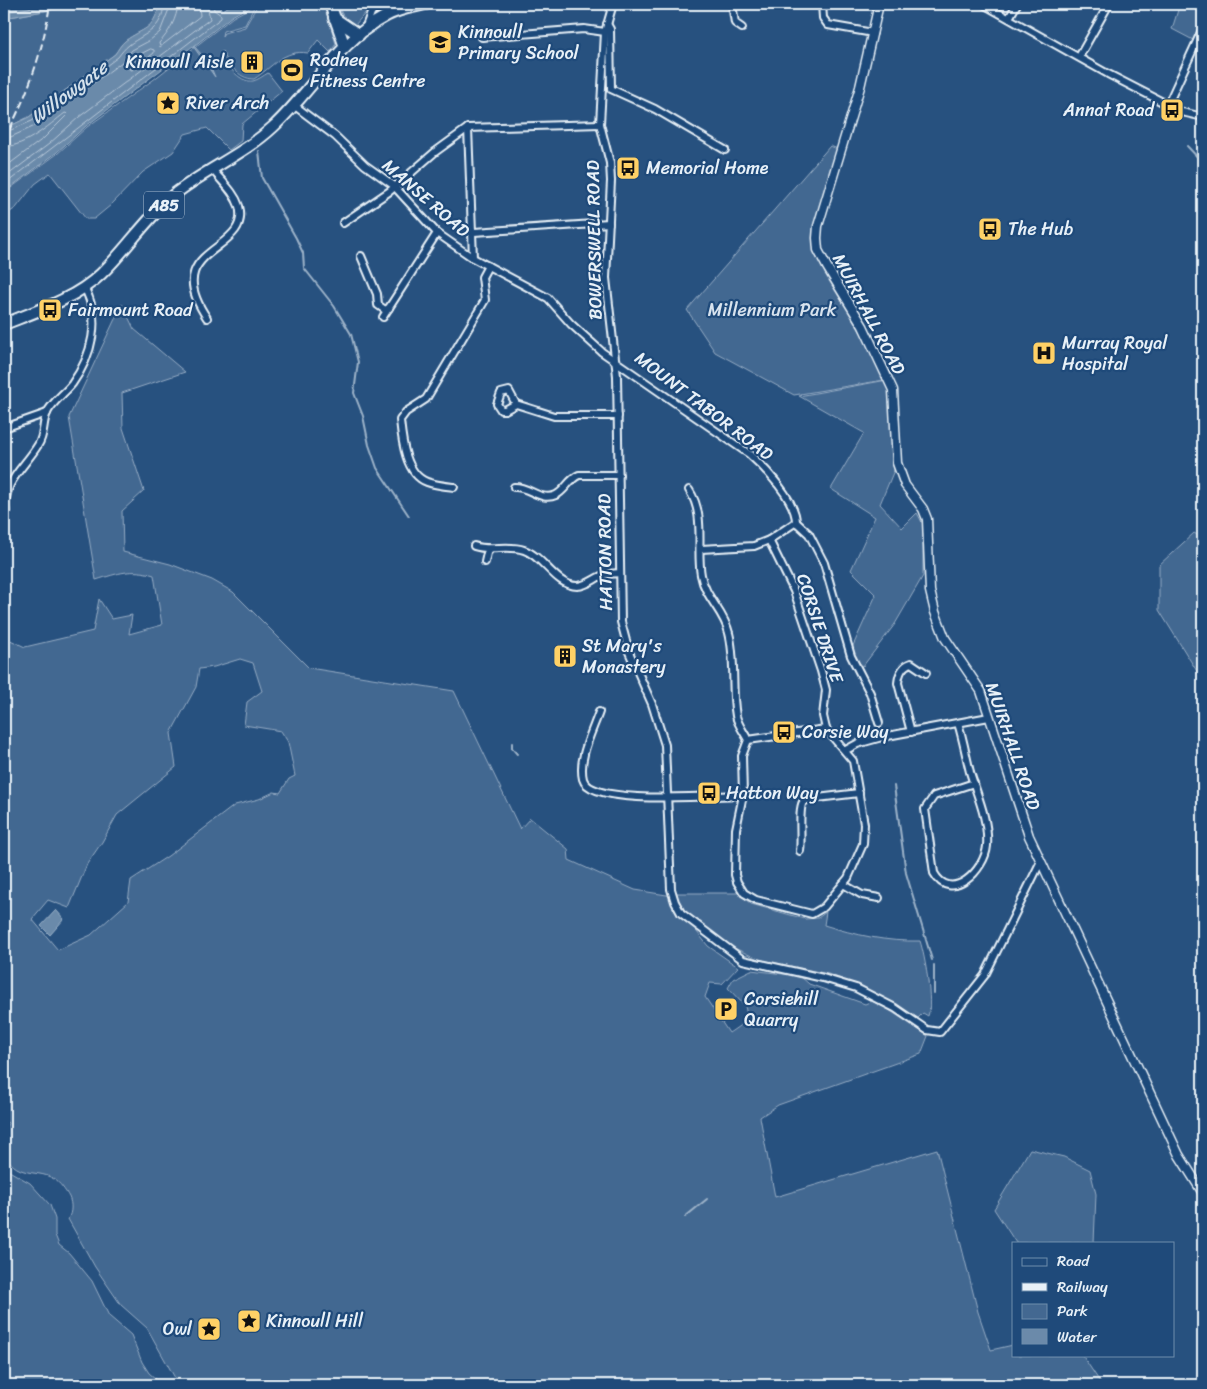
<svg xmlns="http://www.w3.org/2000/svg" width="1207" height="1389" viewBox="0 0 1207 1389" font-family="Sriracha,sans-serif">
<rect width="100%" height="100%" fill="#27517f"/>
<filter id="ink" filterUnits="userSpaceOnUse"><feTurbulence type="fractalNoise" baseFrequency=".02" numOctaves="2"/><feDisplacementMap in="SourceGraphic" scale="10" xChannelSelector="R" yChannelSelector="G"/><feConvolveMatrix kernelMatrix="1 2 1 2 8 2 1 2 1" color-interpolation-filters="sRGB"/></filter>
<g filter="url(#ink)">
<g fill="#436891" stroke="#96acc4" fill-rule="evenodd">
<path d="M84 4H160C153 32 144 27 125 41 121 44 118 50 115 54L29 117 4 129V18Z"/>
<path d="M258 4H324L336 44 330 52 318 40 308 53C283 49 273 67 254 79 238 79 228 63 222 51 224 63 239 83 253 81 258 80 264 75 268 73L282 91 242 124 241 141 229 150 207 128 185 134 173 152 143 172 111 205 94 219H86L50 173 35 184 16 208 4 216V193L57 154 87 127 153 80 233 17 255 5 245 25 223 31 222 36 224 33 245 27Z"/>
<path d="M337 4H373L355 25 343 16Z"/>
<path d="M1177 4H1203V14L1193 40 1172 29 1178 10Z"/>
<path d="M830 146 838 149 814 225 813 243 825 274 866 341 884 380 794 395 715 352 687 310Z"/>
<path d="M122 304 134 329 185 372 122 393 123 428 144 491 122 511 123 552 170 564 212 580 233 592 309 668 454 691 520 829 530 818 568 849 569 860 635 890 673 896 686 918 708 946 738 967 722 984 710 983 705 997 729 1033 748 1020 745 1006 728 988 733 979 751 970 800 976 809 984 865 1004 872 1001 889 1010 928 1036 921 1054 778 1105 760 1117 775 1197 937 1149 978 1312 991 1350 1013 1345V1355H1082L1102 1385H179L147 1328 121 1305 95 1267 68 1219C72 1212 72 1204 69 1197 65 1190 60 1183 54 1179 45 1173 33 1174 24 1171 2 1165 1 1140 8 1123L4 1119V637L25 647 93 631 99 599 112 619 132 615 129 634 162 625 154 575C131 568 119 573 96 580L69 417ZM240 659 253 663 262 691 247 702 244 725 281 731 288 742 295 776 289 779 280 793 274 792 259 799 235 805 168 856 131 880 128 902 91 935 58 950 32 919 48 900 69 908 87 864 102 842 117 815 176 767 171 733 196 687 199 669 214 667Z"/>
<path d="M887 380 893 390 897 463 880 504 902 528 917 513 923 524V576L895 624 863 666 856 660 852 648 876 595 851 570 875 517 831 489 864 433 799 396Z"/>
<path d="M1194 533 1203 538V681L1159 610V565Z"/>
<path d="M676 893H738L751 904 805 919 818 918 826 912 824 925C856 935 886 942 920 941 925 956 933 1002 928 1016L923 1013 918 1018 858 985 828 974 758 959 728 945 684 911 679 903Z"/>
<path d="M1030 1149 1064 1157 1090 1170 1096 1194 1094 1243H1016L994 1209Z"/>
<path d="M4 1168 30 1183 50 1205 55 1219V1235L59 1245 69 1253 92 1281 109 1316 131 1335 142 1362 149 1373 163 1385H4Z"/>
</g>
<g fill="#6b8aaa" stroke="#9db3c9">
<path d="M4 4H84L4 18Z"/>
<path d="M160 4H218V7L223 10 232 4H253L232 16 194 46 209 63 215 77 193 46 86 126 56 153 4 192V129L29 117 115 54C118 50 121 44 125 41 144 27 152 32 160 4Z"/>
<path d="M56 910 64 919 50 935 41 926Z"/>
</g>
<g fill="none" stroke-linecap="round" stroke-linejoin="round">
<g stroke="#b6c8d9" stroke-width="1">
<path d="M178 4C177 18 169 33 159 43L160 47 200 16 199 4"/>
<path d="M4 12 54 4"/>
<path d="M151 49 154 50V53L132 70 129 69 137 56Z"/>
<path d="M4 133 32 121 118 57C121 53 125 48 129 45 146 32 162 31 164 4"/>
<path d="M4 140 35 126 122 62 132 50 149 41 160 32 171 4"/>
<path d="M4 147C26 146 48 126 65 113L68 114 44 138 4 168"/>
<path d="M4 178 49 144 79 117 210 19 207 4"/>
<path d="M4 185 221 18V15L214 10 213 4"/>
</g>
<g stroke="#9db3c9" stroke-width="2">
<path d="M1187 146 1203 163"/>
<path d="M259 151 262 178 296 238 303 253 304 268 334 306 351 334 358 362 354 393 363 416 369 445 377 468 409 516"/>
<path d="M512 743V748L517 754"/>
<path d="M894 786 906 873 932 960"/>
<path d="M934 965V993"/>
<path d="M685 1217 707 1199"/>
</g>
<g stroke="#e8f1f8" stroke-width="10">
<g id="minor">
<path d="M613 4 605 32 600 124 610 163 611 181 606 278 617 376 621 622 629 652 652 704 665 745 671 889 675 902 681 913 743 960 823 978 856 988 895 1008 927 1030 940 1032 985 975 1040 863"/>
<path d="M732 4 735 23 742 28"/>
<path d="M822 4 823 18 828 25 873 33"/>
<path d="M983 4 1108 74 1182 112 1203 117"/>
<path d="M1009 18 1017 4"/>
<path d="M607 24 610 29 611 89 655 109 725 150"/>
<path d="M365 29 371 13 378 4"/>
<path d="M482 37 584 29 605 32"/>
<path d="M1079 57 1109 4"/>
<path d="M1168 104 1203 28"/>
<path d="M295 106 335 136 365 165 393 185 437 233 473 258 548 298 571 324 602 352 749 454C765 468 796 500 796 522"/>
<path d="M468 128 473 258"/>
<path d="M343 223 390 191 435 152 468 128 600 124"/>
<path d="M474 232 609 223"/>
<path d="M361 256 377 294 378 305 385 310 389 308"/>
<path d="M383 317 437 233"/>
<path d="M207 318C158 245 252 254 239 206 234 191 221 181 212 169"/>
<path d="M516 404 505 410H501L497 404 501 393 509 391 516 404 554 416H618"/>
<path d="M4 428 47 413"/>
<path d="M454 487C445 486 435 485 427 482 405 474 402 439 400 420L406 412 426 399 478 312 485 300 482 277 488 266"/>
<path d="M514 487C529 486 540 502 556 495 565 491 569 479 579 475H619"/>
<path d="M689 490C706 515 696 548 701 575 705 598 724 611 729 633 736 660 731 689 736 716 738 725 744 732 748 740L742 756 743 795 736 829 735 875 737 882 744 893 756 900 812 914 824 907 848 878 863 844 864 824 853 761 826 729 823 716 826 690 821 671 794 591 769 540"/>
<path d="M6 511C2 482 24 468 38 445 45 435 42 423 47 413 52 402 65 393 72 384 92 356 102 319 84 287"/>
<path d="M796 522 809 534 824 563 851 656 870 693 879 723"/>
<path d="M474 546C491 552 507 544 524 550 543 556 556 586 577 586 588 585 592 580 601 576 607 573 614 574 620 573"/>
<path d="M701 549 754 546 769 540 796 522"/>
<path d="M485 562 487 553 490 549"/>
<path d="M599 712C592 732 578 758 583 779 590 807 717 795 743 795"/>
<path d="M958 723C963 739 966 756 970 772 977 795 989 821 987 846 985 870 951 904 934 873L925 809 934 796 974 783"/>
<path d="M911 732 898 683C899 673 902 666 911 663L926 673"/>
<path d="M748 740 826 729"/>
<path d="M846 750 857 744 882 737 989 717"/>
<path d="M800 851C802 839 798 810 803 802L809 799 859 793"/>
<path d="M843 884 862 895 879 898"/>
</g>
</g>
<g stroke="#e8f1f8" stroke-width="11">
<path id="tertiary" d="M879 4 860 87 818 226 817 238 818 250 827 267 863 326 893 390 897 463 905 485 923 509 927 519 930 591 935 612 945 638 981 691 1029 836 1179 1155 1203 1193"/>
</g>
<g stroke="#e8f1f8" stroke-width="14">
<g id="primary">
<path d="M330 4 345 47"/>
<path d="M334 18 359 35"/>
<path d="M4 324C37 311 75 299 101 274 127 249 148 216 176 193 207 169 244 154 273 127 312 91 338 41 386 16 398 9 412 7 426 4"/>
</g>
</g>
<use href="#minor" stroke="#1f4a7a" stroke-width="6"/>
<use href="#tertiary" stroke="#1f4a7a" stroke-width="8"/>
<use href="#primary" stroke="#1f4a7a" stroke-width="10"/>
<path stroke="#e8f1f8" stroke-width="2" stroke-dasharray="8 4" stroke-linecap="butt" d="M4 140C27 97 43 52 50 4"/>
</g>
</g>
<defs>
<g id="school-square" transform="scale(1.25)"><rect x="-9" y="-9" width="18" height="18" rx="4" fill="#ffd166" stroke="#1f4a7a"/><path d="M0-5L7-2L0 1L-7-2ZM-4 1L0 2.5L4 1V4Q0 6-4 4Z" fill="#111"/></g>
<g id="building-square" transform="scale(1.25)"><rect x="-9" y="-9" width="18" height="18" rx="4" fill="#ffd166" stroke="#1f4a7a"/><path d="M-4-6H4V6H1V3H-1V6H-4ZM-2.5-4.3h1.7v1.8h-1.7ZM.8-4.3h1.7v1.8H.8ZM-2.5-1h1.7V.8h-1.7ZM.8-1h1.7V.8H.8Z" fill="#111"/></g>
<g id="stadium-square" transform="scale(1.25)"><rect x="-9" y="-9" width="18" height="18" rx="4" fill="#ffd166" stroke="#1f4a7a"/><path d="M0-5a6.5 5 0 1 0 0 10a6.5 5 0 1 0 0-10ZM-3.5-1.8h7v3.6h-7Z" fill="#111"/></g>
<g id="sight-square" transform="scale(1.25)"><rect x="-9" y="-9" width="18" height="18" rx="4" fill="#ffd166" stroke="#1f4a7a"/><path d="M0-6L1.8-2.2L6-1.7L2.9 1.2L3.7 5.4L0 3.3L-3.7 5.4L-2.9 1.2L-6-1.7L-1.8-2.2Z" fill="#111"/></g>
<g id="bus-square" transform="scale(1.25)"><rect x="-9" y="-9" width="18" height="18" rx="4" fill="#ffd166" stroke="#1f4a7a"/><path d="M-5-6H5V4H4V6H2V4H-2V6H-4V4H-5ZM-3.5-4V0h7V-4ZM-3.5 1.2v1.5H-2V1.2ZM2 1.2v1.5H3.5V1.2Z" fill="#111"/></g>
<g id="hospital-square" transform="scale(1.25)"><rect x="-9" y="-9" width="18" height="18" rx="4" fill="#ffd166" stroke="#1f4a7a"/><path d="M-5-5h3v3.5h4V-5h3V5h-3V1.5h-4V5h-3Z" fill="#111"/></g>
<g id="parking-square" transform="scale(1.25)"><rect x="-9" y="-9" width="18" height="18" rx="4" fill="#ffd166" stroke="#1f4a7a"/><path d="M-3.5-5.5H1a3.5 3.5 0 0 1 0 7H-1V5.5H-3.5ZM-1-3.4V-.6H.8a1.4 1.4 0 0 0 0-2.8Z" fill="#111"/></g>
</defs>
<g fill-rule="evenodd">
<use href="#school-square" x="440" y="42"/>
<use href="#building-square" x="252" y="62"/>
<use href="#stadium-square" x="292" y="70"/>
<use href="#sight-square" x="168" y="103"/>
<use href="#bus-square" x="1172" y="110"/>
<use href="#bus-square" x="628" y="168"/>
<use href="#bus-square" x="990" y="229"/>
<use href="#bus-square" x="50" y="310"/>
<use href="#hospital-square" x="1044" y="353"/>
<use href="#building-square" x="565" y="656"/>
<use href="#bus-square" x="784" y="732"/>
<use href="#bus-square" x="709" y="793"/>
<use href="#parking-square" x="726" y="1009"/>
<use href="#sight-square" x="249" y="1321"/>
<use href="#sight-square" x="209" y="1329"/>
</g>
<g text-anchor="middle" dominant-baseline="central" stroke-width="4.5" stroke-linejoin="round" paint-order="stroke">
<rect fill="#1f4a7a" stroke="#acbfd2" stroke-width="1" x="144" y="191.5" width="40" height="27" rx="4"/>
<g font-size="16" font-weight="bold" fill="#e8f1f8">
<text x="164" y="205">A85</text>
</g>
<g font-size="18" fill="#e8f1f8" stroke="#1f4a7a" text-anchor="start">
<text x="458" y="32">Kinnoull<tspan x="458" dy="21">Primary School</tspan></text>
<text x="310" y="60">Rodney<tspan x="310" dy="21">Fitness Centre</tspan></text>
<text x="234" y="62" text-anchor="end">Kinnoull Aisle</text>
<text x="186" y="103">River Arch</text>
<text x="1154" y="110" text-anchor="end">Annat Road</text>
<text x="646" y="168">Memorial Home</text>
<text x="1008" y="229">The Hub</text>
<text x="68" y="310">Fairmount Road</text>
<text x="1062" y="343">Murray Royal<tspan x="1062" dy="21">Hospital</tspan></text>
<text x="582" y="646">St Mary's<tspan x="582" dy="21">Monastery</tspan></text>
<text x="802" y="732">Corsie Way</text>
<text x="726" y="793">Hatton Way</text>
<text x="744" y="999">Corsiehill<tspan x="744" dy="21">Quarry</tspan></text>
<text x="266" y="1321">Kinnoull Hill</text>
<text x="192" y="1329" text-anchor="end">Owl</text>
</g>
<g font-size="18" fill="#e8f1f8" stroke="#1f4a7a">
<text transform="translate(426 198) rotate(41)">MANSE ROAD</text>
<text transform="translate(594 240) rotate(-91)">BOWERSWELL ROAD</text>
<text transform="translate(869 314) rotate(62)">MUIRHALL ROAD</text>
<text transform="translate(704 406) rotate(37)">MOUNT TABOR ROAD</text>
<text transform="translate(605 552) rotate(-91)">HATTON ROAD</text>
<text transform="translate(820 628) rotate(72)">CORSIE DRIVE</text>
<text transform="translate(1013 746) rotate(71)">MUIRHALL ROAD</text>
</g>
<g font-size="18" fill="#d8e3ee" stroke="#1f4a7a">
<text x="772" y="310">Millennium Park</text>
</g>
<g font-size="19" font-style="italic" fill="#d5e2ec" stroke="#1f4a7a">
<text transform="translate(69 92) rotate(-37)">Willowgate</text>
</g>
</g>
<rect width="1207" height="1389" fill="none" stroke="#1f4a7a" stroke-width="20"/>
<rect x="10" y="10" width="1187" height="1369" fill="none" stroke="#e8f1f8" stroke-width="2" filter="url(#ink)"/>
<rect x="1012" y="1242" width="162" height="115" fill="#1f4a7a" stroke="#6f8dac"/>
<rect x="1022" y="1258" width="25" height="8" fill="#1f4a7a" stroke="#6f8dac"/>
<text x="1057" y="1266" font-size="15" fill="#e8f1f8">Road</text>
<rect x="1022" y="1283" width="25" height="8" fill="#e8f1f8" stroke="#6f8dac"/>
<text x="1057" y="1292" font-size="15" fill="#e8f1f8">Railway</text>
<rect x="1022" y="1304" width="25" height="15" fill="#436891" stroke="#6f8dac"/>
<text x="1057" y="1316" font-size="15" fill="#e8f1f8">Park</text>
<rect x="1022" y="1329" width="25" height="15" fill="#6b8aaa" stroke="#6f8dac"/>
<text x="1057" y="1342" font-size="15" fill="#e8f1f8">Water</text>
</svg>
